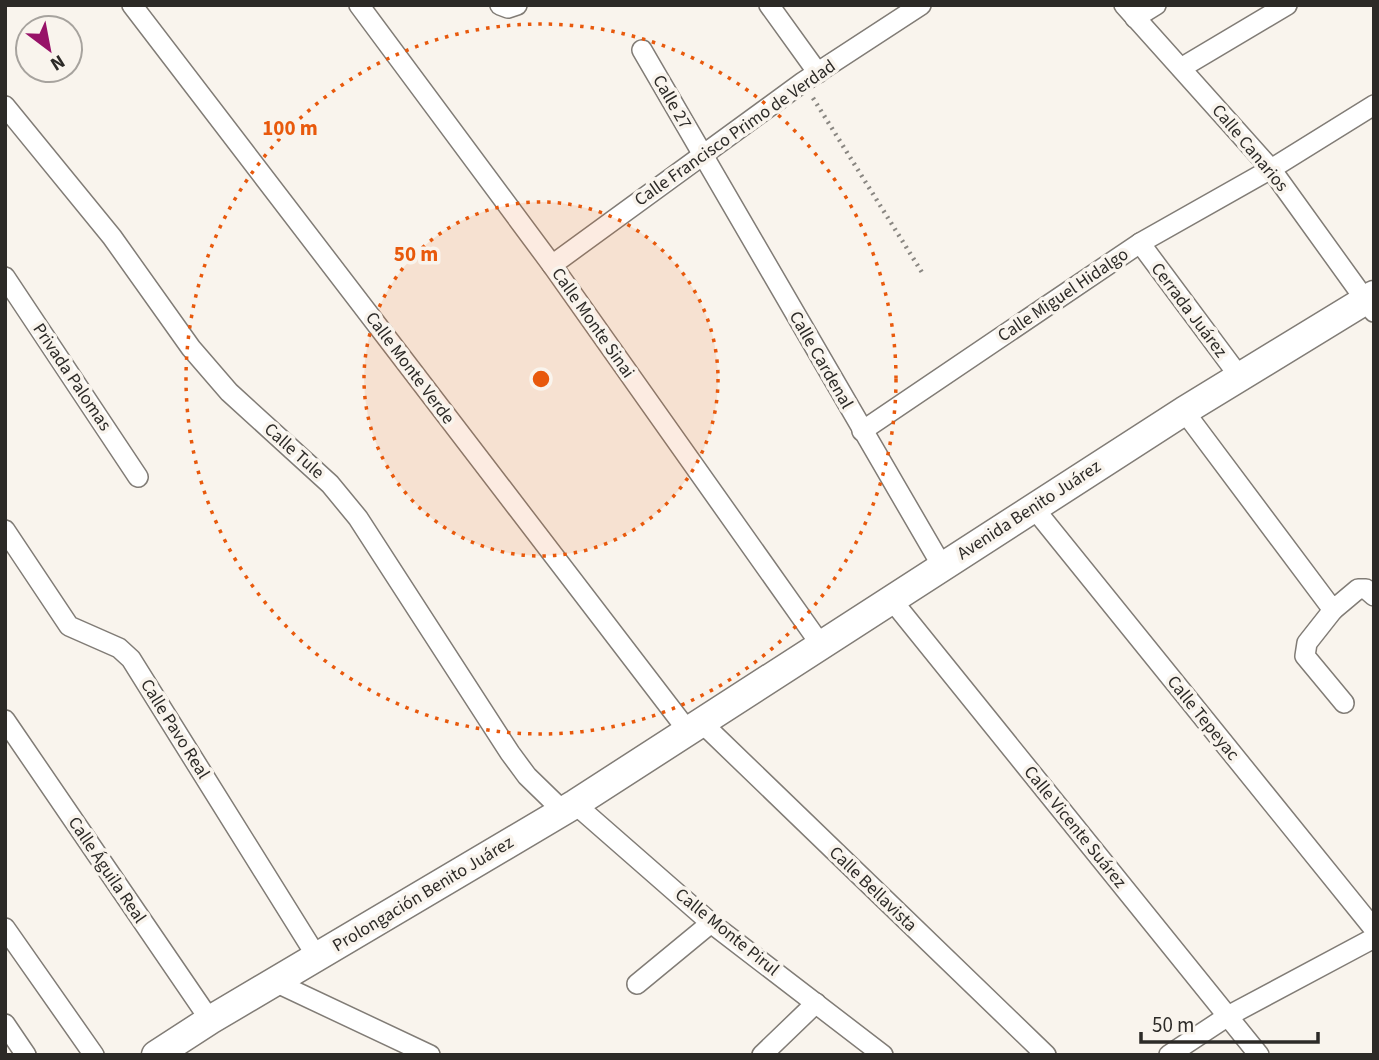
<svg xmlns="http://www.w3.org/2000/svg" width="1379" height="1060" viewBox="0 0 1379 1060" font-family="'Source Sans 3',sans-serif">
<rect width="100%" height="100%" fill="#f9f4ed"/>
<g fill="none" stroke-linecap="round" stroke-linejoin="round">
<g stroke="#817c76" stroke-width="22">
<g id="minor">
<path d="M132 5 688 731"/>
<path d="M359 5 552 265 821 645"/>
<path d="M500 5 508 8 517 5"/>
<path d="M769 5 818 73"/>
<path d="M1124 5 1271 169 1374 312"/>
<path d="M1135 18 1156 5"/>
<path d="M642 50 942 566"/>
<path d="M1181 68 1287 5"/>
<path d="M5 106 112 237 191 348 229 392 330 484 358 518 510 753 527 776 563 811"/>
<path d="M1140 243 1239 376"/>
<path d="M552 265 803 82 921 5"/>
<path d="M5 277 138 477"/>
<path d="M1184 411 1333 610 1358 589H1366L1374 596"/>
<path d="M862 431 1140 243 1271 169 1374 105"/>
<path d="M1033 507 1374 929"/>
<path d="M5 530 69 626 119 648 131 659 317 957"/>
<path d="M891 599 1259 1055"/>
<path d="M1333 610 1307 643 1305 656 1344 703"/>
<path d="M5 720 210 1020"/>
<path d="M701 722 1046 1055"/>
<path d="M575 804 711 923 883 1055"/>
<path d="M5 928 94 1055"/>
<path d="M275 982 430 1055"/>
<path d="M637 984 711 923"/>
<path d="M5 1024 26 1055"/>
<path d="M762 1055 816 1003"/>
<path d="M1169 1055 1228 1016 1374 938"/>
</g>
</g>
<g stroke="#817c76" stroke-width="31">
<path id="secondary" d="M156 1055 210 1020 575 804 1184 411 1374 295"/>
</g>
<path stroke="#8a8782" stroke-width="4.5" stroke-dasharray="2 5" stroke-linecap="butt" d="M813 98 923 274"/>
<use href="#minor" stroke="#fff" stroke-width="19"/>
<use href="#secondary" stroke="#fff" stroke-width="28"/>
</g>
<circle cx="541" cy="379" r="177" fill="#e8590c" fill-opacity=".12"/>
<g fill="none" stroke="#e8590c" stroke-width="3.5" stroke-dasharray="3.5 7">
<circle cx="541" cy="379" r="177"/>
<circle cx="541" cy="379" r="355"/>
</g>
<g text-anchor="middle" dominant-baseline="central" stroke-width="7" stroke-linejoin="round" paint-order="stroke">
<g font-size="18" fill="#2c2a27" stroke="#f9f4ed">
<text transform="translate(672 102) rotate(60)">Calle 27</text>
<text transform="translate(735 133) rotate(-35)">Calle Francisco Primo de Verdad</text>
<text transform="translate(1250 148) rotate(50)">Calle Canarios</text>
<text transform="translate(1063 295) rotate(-34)">Calle Miguel Hidalgo</text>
<text transform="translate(1189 310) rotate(53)">Cerrada Juárez</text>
<text transform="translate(593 323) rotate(55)">Calle Monte Sinai</text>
<text transform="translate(821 360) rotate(60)">Calle Cardenal</text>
<text transform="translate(410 368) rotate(53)">Calle Monte Verde</text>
<text transform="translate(72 377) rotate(56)">Privada Palomas</text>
<text transform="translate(294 451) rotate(42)">Calle Tule</text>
<text transform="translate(1029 510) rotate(-33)">Avenida Benito Juárez</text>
<text transform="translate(1203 718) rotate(51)">Calle Tepeyac</text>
<text transform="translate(175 729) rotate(58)">Calle Pavo Real</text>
<text transform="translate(1075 827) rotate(51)">Calle Vicente Suárez</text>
<text transform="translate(107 870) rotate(56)">Calle Águila Real</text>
<text transform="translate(873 889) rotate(44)">Calle Bellavista</text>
<text transform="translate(423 894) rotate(-31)">Prolongación Benito Juárez</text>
<text transform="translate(727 932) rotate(39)">Calle Monte Pirul</text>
</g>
</g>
<circle cx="541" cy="379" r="10" fill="#e8590c" stroke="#f9f4ed" stroke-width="3.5"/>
<g font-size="21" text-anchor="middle" font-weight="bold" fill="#e8590c" stroke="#f9f4ed" stroke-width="7" stroke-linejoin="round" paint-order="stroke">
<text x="290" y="135">100 m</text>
<text x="416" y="261">50 m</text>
</g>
<rect width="1379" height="1060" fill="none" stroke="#2c2a27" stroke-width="14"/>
<g transform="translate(49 49) rotate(148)"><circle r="33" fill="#f9f4ed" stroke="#a7a39e" stroke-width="2"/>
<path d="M0-5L12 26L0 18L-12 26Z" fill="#971268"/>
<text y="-10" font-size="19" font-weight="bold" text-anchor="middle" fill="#2c2a27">N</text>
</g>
<path d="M1141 1032v10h177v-10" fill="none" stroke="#2c2a27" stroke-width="3.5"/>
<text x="1152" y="1032" font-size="21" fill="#2c2a27" stroke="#f9f4ed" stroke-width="5" paint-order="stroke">50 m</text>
</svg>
